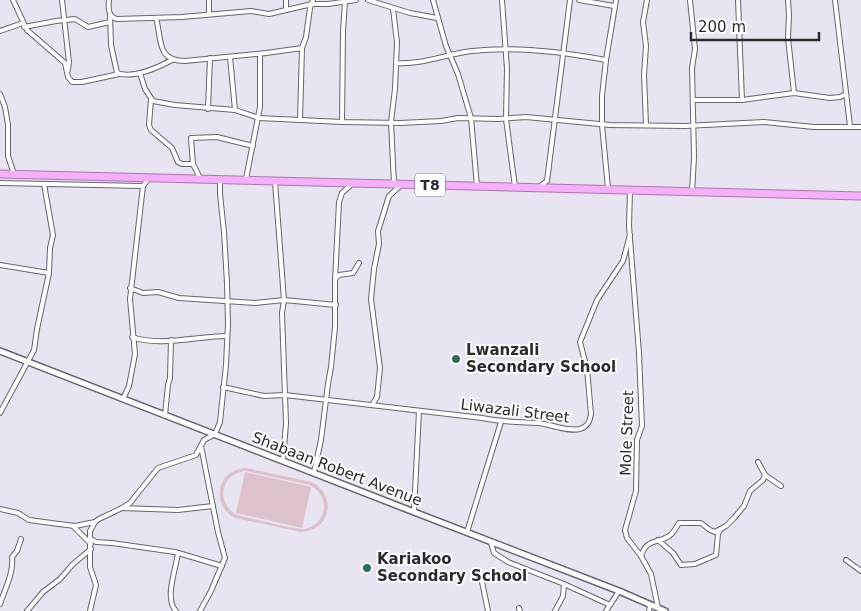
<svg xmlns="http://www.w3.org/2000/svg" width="861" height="611" viewBox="0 0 861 611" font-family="'DejaVu Sans',sans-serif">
<rect width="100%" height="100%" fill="#e8e4f1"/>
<g fill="#dcc2cd" fill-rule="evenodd">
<path d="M246 468 312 482C338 496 330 531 301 532L235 518C210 505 217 469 246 468ZM246 471 310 485C318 490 324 497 324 507 324 517 316 527 305 529 294 530 251 518 237 515 215 503 221 473 246 471Z"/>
<path d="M245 472 311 487 302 528 236 513Z"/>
</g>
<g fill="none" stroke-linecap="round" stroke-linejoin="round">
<g stroke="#67646f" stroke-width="6">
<g id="minor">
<path d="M13 0 27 30 65 63 68 77 72 82H82L119 74"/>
<path d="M62 0 69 62 68 70"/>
<path d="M109 0C108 8 108 17 117 19L182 17 251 11 269 14 312 4H328L356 0"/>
<path d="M286 0V9"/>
<path d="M368 0 410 13 437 18"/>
<path d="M433 0 446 46 458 74 471 118 477 186"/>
<path d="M502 0 507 69 506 119 515 187"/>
<path d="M579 0 614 6"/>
<path d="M690 0 695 49 692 68 694 157 692 192"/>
<path d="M738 0 742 100"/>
<path d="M788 0 789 15 788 38 794 93"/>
<path d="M835 0 850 126"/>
<path d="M393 9 397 42 395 89 391 122 394 184"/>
<path d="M209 13V0"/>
<path d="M110 14 111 45 117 73C134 79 157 68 172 60"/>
<path d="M156 18C162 39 156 61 185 61L266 53 302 48"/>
<path d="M24 27 56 21 75 19 88 27 110 22"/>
<path d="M0 31 23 23"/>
<path d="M230 57 235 110"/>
<path d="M396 63C422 65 446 54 472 51 514 46 564 52 606 60"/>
<path d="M140 73 145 89 153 101 175 105 235 110 259 118 342 122 400 123 441 121 458 118 498 119 526 117 610 125 685 126 764 122 814 127H861"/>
<path d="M0 94 5 107 8 125V156L14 174"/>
<path d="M151 99 149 125 151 130 172 148 178 162 182 164H193"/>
<path d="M693 100H742L794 93 830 98 840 97 846 94"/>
<path d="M208 109 210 58"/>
<path d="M300 120 302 48 306 37 310 8 313 0"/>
<path d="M342 122 343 32 345 1"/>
<path d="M646 125 644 75 646 46 643 22 647 0"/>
<path d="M246 179 260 107V54"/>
<path d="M201 180 193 164 191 138 217 137 253 146"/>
<path d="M275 182 284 300 282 313 286 423 283 461"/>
<path d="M0 183 143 186"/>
<path d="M539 187 547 181 570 0"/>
<path d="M608 188 602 125V96L606 60 616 0"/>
<path d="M630 190 629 226 639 353 642 426 637 440 636 491 625 530 627 538 641 556 651 574 658 608"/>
<path d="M0 265 49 273"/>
<path d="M336 278 339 275 353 273 359 263"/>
<path d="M130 288 143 293 158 292 179 298 255 303 284 300 336 305"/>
<path d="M132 337C159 347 198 336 227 336"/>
<path d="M223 387 264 396 285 395 482 418C500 422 518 422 537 423 551 424 567 432 580 429 588 427 590 421 591 414L587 369 580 342 597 300 623 261 630 235"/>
<path d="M123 399 129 386 135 354 130 299 143 186 149 178"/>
<path d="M372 405 377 397 380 368 371 299 374 269 379 244 378 231 389 196 401 185"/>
<path d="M0 413 34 350 37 329 49 273 50 248 53 235 44 184"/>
<path d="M165 415 168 385 170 378 171 340"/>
<path d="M758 462 765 475 781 486"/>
<path d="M314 472 321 440 328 384 331 367 335 327V281L339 202 342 193 352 184"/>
<path d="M122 508 178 510 213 506"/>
<path d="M0 509 18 513 29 520 59 524 75 526 95 522"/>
<path d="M414 512 419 411"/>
<path d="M73 526 91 544"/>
<path d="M467 532 501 422"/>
<path d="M91 539 96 542 112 543 175 552 222 566"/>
<path d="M658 540 673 553 681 565 695 564 716 555 718 534 720 530"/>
<path d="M491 543 494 553 508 562 564 584 610 605"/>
<path d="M641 556C647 538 657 544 669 536 674 533 676 527 679 523H701L710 530 715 532 726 526 734 518 744 506 750 491 763 480 765 475"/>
<path d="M846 560 861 571"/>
<path d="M481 577 488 611"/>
<path d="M0 604C5 589 14 572 12 557L17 551 21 539"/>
<path d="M519 608 520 611"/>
<path d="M27 611 43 592 60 579 73 564 91 549"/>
<path d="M90 611 96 585 90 567V531L95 522 99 519 122 508 130 503 158 468 196 455 204 440 215 434 220 422 226 365 228 324 227 283 224 232 220 194V180"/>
<path d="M176 611C164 599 176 569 178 553"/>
<path d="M200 611 211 591 225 558 218 532 201 446"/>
<path d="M555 611 563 596 564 584"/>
<path d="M606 611 619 591"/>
<path d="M649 611 650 606"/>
</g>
</g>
<g stroke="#67646f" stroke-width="8">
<path id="tertiary" d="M0 351 414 512 619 591 665 611"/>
</g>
<g stroke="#ad75b0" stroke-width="9">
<path id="trunk" d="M0 174 861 196"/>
</g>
<use href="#minor" stroke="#fff" stroke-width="4"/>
<use href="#tertiary" stroke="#fff" stroke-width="5"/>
<use href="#trunk" stroke="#f4b0f8" stroke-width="7"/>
</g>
<g fill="#2c6c5a" stroke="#fff" stroke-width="2">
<circle cx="456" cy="359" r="5"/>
<circle cx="367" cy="568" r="5"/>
</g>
<g text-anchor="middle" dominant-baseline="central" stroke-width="4" stroke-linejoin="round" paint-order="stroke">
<rect fill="#fff" stroke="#6b6a6d" stroke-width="1" x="415" y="173.5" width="30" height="23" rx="4"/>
<g font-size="14" font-weight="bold" fill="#2c2a2f">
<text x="430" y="185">T8</text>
</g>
<g font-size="15" font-weight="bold" fill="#2c2a2f" stroke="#fff" text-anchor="start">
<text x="466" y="350">Lwanzali<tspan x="466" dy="17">Secondary School</tspan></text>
<text x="377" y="559">Kariakoo<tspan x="377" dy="17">Secondary School</tspan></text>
</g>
<g font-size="15" fill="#2c2a2f" stroke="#fff">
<text transform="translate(515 411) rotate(7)">Liwazali Street</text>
<text transform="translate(627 433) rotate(-88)">Mole Street</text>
<text transform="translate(337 469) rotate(21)">Shabaan Robert Avenue</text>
</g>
</g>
<path d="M691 32v8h128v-8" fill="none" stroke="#2c2a2f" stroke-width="2.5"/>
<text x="698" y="32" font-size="15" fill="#2c2a2f" stroke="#ffffff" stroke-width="4" paint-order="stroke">200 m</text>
</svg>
